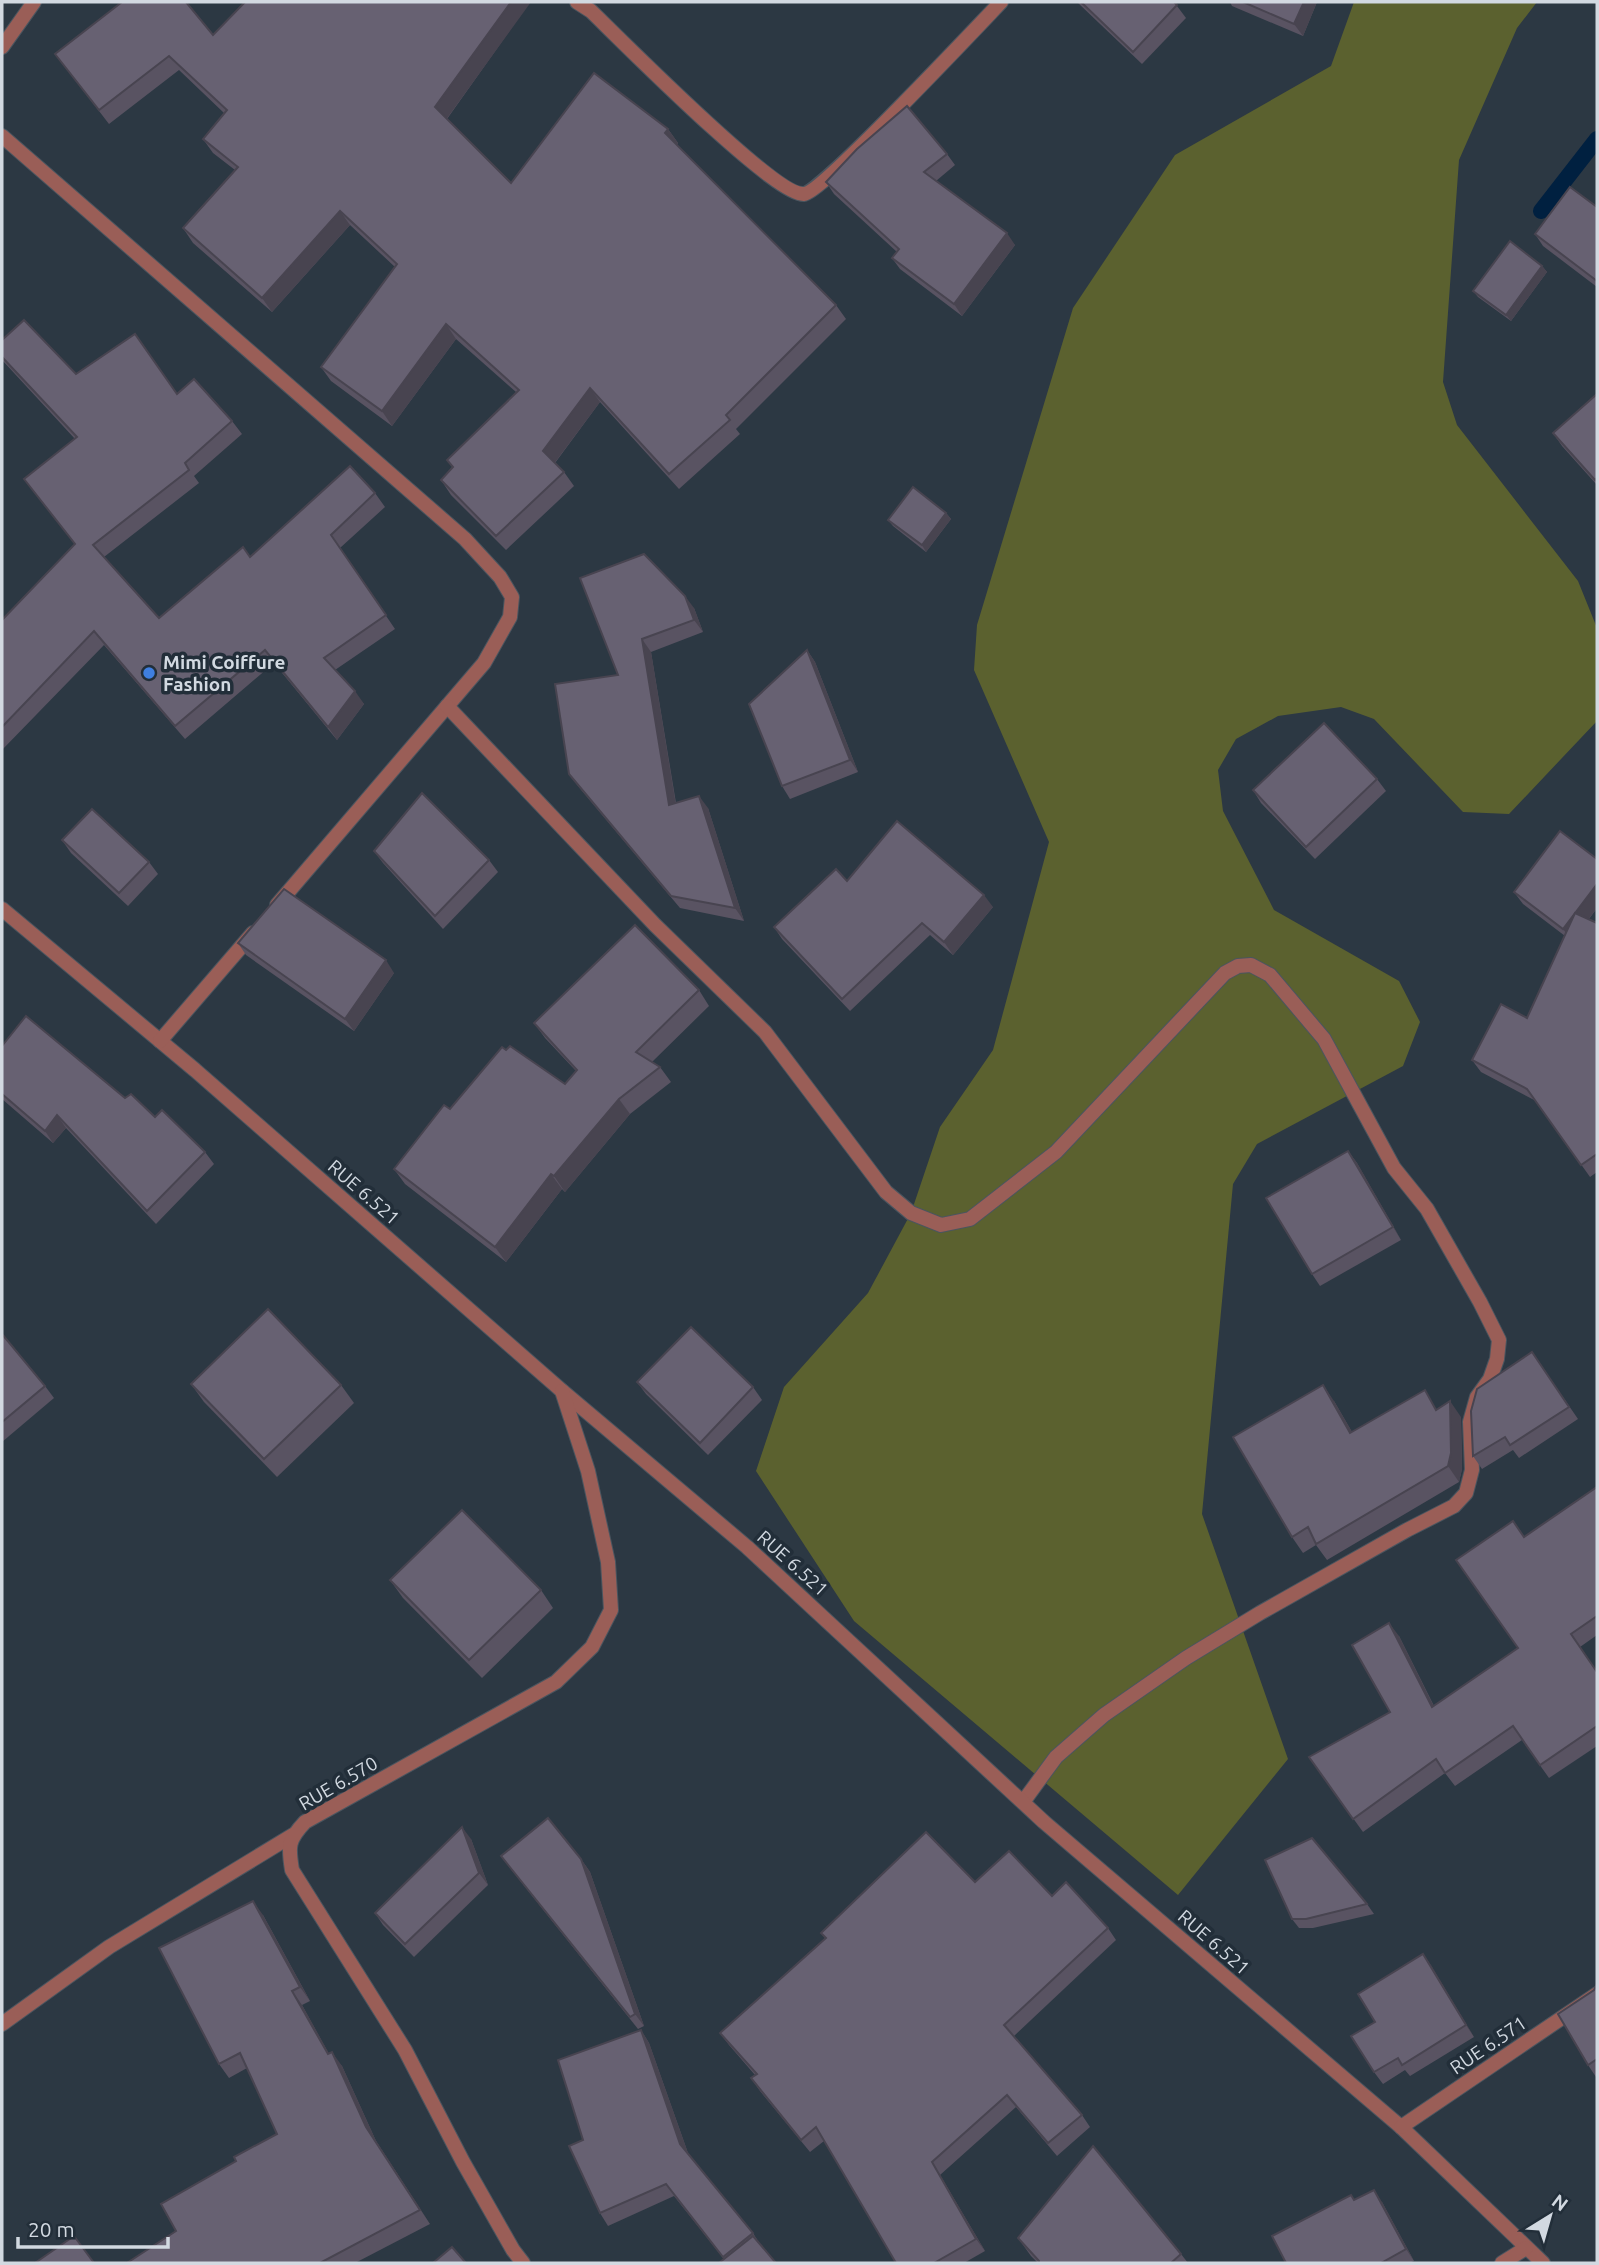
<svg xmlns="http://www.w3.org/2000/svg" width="1599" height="2265" viewBox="0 0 1599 2265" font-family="Ubuntu,sans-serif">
<rect width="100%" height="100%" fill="#2c3843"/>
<path fill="#5b612f" d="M1354 2H1537L1517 28 1459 160 1443 382 1457 425 1578 581 1597 628V721L1509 814 1463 812 1374 719 1341 707 1278 716 1236 739 1218 770 1223 811 1274 910 1399 981 1420 1022 1403 1066 1257 1144 1233 1184 1202 1514 1288 1759 1178 1895 854 1621 756 1471 784 1387 868 1293 911 1213 940 1127 993 1050 1049 842 974 670 977 625 1073 308 1175 155 1331 66Z"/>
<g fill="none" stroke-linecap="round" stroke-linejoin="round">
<path stroke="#002040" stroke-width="16" d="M1541 211 1597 139"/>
<g stroke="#4a555f" stroke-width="16">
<g id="street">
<path d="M577 2 591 11C620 39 776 197 804 194 821 193 978 26 1001 2"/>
<path d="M2 47 34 2"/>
<path d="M2 136 465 539 500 577 512 597 510 617 484 663 277 905"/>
<path d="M447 706 655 925 765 1032 886 1192 911 1213 941 1225 970 1219 1056 1152 1225 973 1238 966 1251 965 1270 975 1324 1039 1394 1168 1427 1209 1480 1302 1499 1340 1497 1359 1490 1379 1477 1397 1470 1422 1472 1470 1466 1493 1454 1506 1407 1530 1260 1613 1186 1658 1104 1715 1056 1757 1023 1802"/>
<path d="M2 909 195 1070 561 1390 747 1547 1044 1822 1401 2127 1543 2263"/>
<path d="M160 1041 253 933"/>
<path d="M2 2024 109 1947 293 1835"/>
<path d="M1401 2127 1597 1994"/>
<path d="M523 2263 513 2250 463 2162 405 2050 292 1870C288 1846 288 1840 305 1822L556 1682 592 1647 611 1610 608 1562 588 1471 562 1391"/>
<path d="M1502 2263 1526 2248"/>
</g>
</g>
<use href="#street" stroke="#9a5e57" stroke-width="14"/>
</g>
<g fill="#595362">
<path d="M245 2H530L447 119 511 183 668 129 678 143 677 145 836 305 846 319 736 429 740 434 679 489 600 402 555 463 564 472 574 486 506 550 451 495 441 480 516 392 456 339 392 426 331 381 321 367 395 267 350 225 272 312 193 243 183 228 235 170 213 153 203 139 224 113 179 70 109 124 55 54 213 35Z"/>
<path d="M1077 2H1174L1186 18 1142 64Z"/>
<path d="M1230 2H1317L1303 36 1232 6Z"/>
<path d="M947 154 955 165 936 181 1015 245 962 316 900 269 892 258 897 252 834 194 826 182Z"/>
<path d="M1597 207V287L1543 246 1535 234Z"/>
<path d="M1542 266 1547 272 1511 321 1478 297 1473 291Z"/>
<path d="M2 340 76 374 177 394 232 421 242 434 194 476 199 483 104 557 159 618 250 557 375 493 385 507 340 548 395 629 335 670 364 704 337 740 274 663 185 739 104 645 2 750V620L75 544 24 479 75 439 2 360Z"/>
<path d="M1597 394V485L1562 446 1553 433Z"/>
<path d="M946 513 951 519 926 552 893 526 888 520Z"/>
<path d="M580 578 694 608 703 632 651 652 676 803 708 808 744 921 680 908 578 786 569 774 618 675Z"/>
<path d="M807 650 815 662 858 772 790 799 782 786Z"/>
<path d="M1377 779 1386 791 1315 859 1261 803 1253 790Z"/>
<path d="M62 840 149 862 158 874 128 906 71 853Z"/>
<path d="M374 851 489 860 498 872 443 929 383 863Z"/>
<path d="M847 881 993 907 953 955 930 935 850 1011 782 939 774 927Z"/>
<path d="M1514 892 1597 908 1589 919 1597 923V1172L1590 1177 1536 1101 1481 1072 1472 1060 1527 1018 1565 936 1523 904Z"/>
<path d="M238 943 394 973 354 1031 246 955Z"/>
<path d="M699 990 709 1006 652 1062 660 1067 671 1082 630 1114 565 1192 562 1189 506 1262 405 1184 394 1169 506 1050 565 1084 576 1071 545 1038 534 1023Z"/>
<path d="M2 1046 125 1098 155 1117 205 1152 214 1164 156 1224 66 1128 53 1143 2 1099Z"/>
<path d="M1348 1151 1357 1163 1401 1240 1320 1286 1312 1274Z"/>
<path d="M2 1334 45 1386 54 1398 2 1442Z"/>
<path d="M1532 1352 1578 1419 1519 1458 1513 1450 1482 1469 1473 1456Z"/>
<path d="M637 1382 753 1387 762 1400 708 1455 646 1394Z"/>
<path d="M191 1384 341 1385 354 1403 277 1477 204 1402Z"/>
<path d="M1334 1401 1352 1432 1461 1417 1462 1469 1459 1482 1327 1560 1316 1545 1303 1553 1292 1537Z"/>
<path d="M1597 1487V1635L1580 1647 1597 1672V1746L1549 1778 1522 1740 1455 1786 1445 1773 1363 1832 1309 1757 1390 1712 1399 1636 1434 1706 1518 1648 1524 1537Z"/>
<path d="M390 1580 541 1590 553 1608 482 1678 403 1598Z"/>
<path d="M471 1839 488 1885 414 1957 383 1925 375 1913Z"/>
<path d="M501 1856 581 1859 590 1872 644 2026 638 2029 510 1868Z"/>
<path d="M975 1882 1052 1896 1108 1928 1116 1940 1014 2036 1082 2115 1090 2127 1057 2156 1016 2107 940 2175 985 2251 964 2263H896L824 2141 810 2152 760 2091 751 2078 755 2075 729 2045 720 2033 825 1938 821 1933Z"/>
<path d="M1367 1904 1374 1914 1313 1928H1299L1292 1919Z"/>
<path d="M263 1915 310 2001 302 2005 329 2054 342 2066 376 2141 430 2224 355 2263H127L176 2231 236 2161 277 2134 247 2068 229 2078 219 2064Z"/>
<path d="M1423 1954 1474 2037 1410 2076 1405 2070 1383 2084 1374 2072 1375 2022Z"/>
<path d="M1597 1984V2076L1596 2077 1588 2065 1594 1990Z"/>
<path d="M641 2030 649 2043 688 2153 753 2233 761 2246 724 2259 674 2196 608 2226 600 2213 583 2140Z"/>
<path d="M1351 2195 1354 2199 1382 2202 1414 2261 1409 2263H1286Z"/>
<path d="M1018 2238 1181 2254 1188 2263H1038L1031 2256Z"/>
</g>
<g fill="#484450">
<path d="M511 2H531L445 121 435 107Z"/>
<path d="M1304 2H1317L1303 36 1294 24Z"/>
<path d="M668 129 678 143 675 147 665 133Z"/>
<path d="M340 211 350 225 272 312 262 298Z"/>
<path d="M1007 233 1015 245 962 316 954 304Z"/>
<path d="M1542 266 1547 272 1511 321 1506 315Z"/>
<path d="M446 324 456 339 392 426 382 411Z"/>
<path d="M590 388 600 402 553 465 543 451Z"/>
<path d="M946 513 951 519 926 552 922 545Z"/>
<path d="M685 596 694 608 703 632 694 620Z"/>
<path d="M642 639 651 652 678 818 669 805Z"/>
<path d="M807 650 815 662 858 772 850 760Z"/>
<path d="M355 691 364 704 337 740 328 727Z"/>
<path d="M699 796 708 808 744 921 735 908Z"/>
<path d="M1597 884V908L1572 941 1563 929Z"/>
<path d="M984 895 993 907 953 955 944 942Z"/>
<path d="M386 960 394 973 354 1031 345 1019Z"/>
<path d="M619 1099 630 1114 565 1192 554 1176Z"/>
<path d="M57 1115 66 1128 53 1143 45 1131Z"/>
<path d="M1348 1151 1357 1163 1401 1240 1393 1227Z"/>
<path d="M551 1174 562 1189 506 1262 495 1247Z"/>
<path d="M1323 1385 1334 1401 1362 1449 1350 1433Z"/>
<path d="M1450 1401 1461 1417 1462 1469 1459 1482 1448 1466Z"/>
<path d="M1389 1623 1399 1636 1441 1721 1432 1707Z"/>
<path d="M462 1827 471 1839 488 1885 479 1873Z"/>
<path d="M581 1859 590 1872 644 2026 635 2014Z"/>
<path d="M253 1901 263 1915 310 2001 300 1987Z"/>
<path d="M1423 1954 1431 1965 1474 2037 1466 2025Z"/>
<path d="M292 1991 302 2005 337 2068 328 2054Z"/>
<path d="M641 2030 649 2043 689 2156 680 2144Z"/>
<path d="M332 2052 342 2066 376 2141 430 2224 366 2127Z"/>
<path d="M932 2162 940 2175 985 2251 976 2239Z"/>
<path d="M1374 2190 1382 2202 1414 2261 1406 2249Z"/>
</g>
<g fill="#676172" stroke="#484450" stroke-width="2">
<path d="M122 2H186L213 35 245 2H511L435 107 511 183 594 73 668 129 665 133 836 305 726 415 730 420 669 474 590 388 543 451 564 472 496 536 441 480 453 467 447 460 519 390 446 324 382 411 321 367 397 264 340 211 262 298 183 228 238 167 203 139 227 110 169 56 99 110 55 54Z"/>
<path d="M1081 2H1174L1177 5 1133 52Z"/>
<path d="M1243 2H1304L1294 24Z"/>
<path d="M907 106 947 154 924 172 1007 233 954 304 892 258 899 249 826 182 857 149Z"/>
<path d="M1570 187 1597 207V281L1535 234Z"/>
<path d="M1510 241 1542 266 1506 315 1473 291Z"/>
<path d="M24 320 76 374 135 334 177 394 194 379 232 421 185 463 189 470 93 545 159 618 243 547 250 557 350 466 375 493 331 535 386 615 324 658 355 691 328 727 265 650 175 726 94 631 2 727V620L75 544 24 479 77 437 2 357V340Z"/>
<path d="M1597 394V478L1595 480 1553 433Z"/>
<path d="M913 487 946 513 922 545 888 520Z"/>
<path d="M644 554 685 596 694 620 642 639 669 805 699 796 735 908 671 896 569 774 555 684 618 675 580 578Z"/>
<path d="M807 650 850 760 782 786 749 704Z"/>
<path d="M1324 723 1377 779 1306 847 1253 790Z"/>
<path d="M422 793 489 860 435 916 374 851Z"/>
<path d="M92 809 149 862 119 893 62 840Z"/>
<path d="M897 821 984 895 944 942 922 923 842 999 774 927 836 869 847 881Z"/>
<path d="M1560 831 1597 859V884L1563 929 1514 892Z"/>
<path d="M284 889 386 960 345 1019 238 943Z"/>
<path d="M1575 913 1597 923V1154L1581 1165 1527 1089 1472 1060 1501 1004 1527 1018Z"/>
<path d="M635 925 699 990 636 1052 660 1067 619 1099 554 1176 551 1174 495 1247 394 1169 444 1105 450 1109 502 1047 506 1050 510 1046 565 1084 577 1070 534 1023Z"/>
<path d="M26 1016 125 1098 131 1094 155 1117 162 1110 205 1152 147 1211 57 1115 45 1131 2 1094V1046Z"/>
<path d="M1348 1151 1393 1227 1312 1274 1266 1198Z"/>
<path d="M268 1309 341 1385 264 1459 191 1384Z"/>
<path d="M691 1327 753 1387 700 1443 637 1382Z"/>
<path d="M2 1334 45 1386 2 1422Z"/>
<path d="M1532 1352 1569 1407 1510 1445 1505 1437 1473 1456 1471 1411 1477 1389Z"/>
<path d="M1323 1385 1350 1433 1425 1390 1436 1410 1450 1401 1451 1453 1448 1466 1316 1544 1308 1527 1292 1537 1233 1437Z"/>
<path d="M1597 1487V1616L1571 1634 1597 1672V1726L1540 1765 1513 1726 1445 1773 1436 1759 1353 1819 1309 1757 1390 1712 1352 1645 1389 1623 1432 1707 1518 1648 1456 1560 1513 1521 1524 1537Z"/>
<path d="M462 1510 541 1590 469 1660 390 1580Z"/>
<path d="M548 1818 581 1859 635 2014 630 2017 501 1856Z"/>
<path d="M462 1827 479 1873 405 1944 375 1913Z"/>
<path d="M926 1832 975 1882 1009 1851 1052 1896 1066 1882 1108 1928 1004 2025 1082 2115 1048 2143 1007 2095 932 2162 976 2239 934 2263H896L816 2127 801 2140 751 2078 757 2074 720 2033 826 1938 821 1933Z"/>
<path d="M1312 1838 1367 1904 1306 1919H1292L1265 1860Z"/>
<path d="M253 1901 300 1987 292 1991 328 2054 332 2052 366 2127 420 2210 320 2263H127L176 2231 161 2204 236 2161 234 2157 277 2134 240 2053 219 2064 159 1948Z"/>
<path d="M1423 1954 1466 2025 1402 2065 1398 2058 1374 2072 1351 2036 1375 2022 1358 1994Z"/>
<path d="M1597 1984V2059L1588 2065 1558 2014 1594 1990Z"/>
<path d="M641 2030 680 2144 753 2233 723 2257 666 2184 600 2213 569 2146 583 2140 558 2060Z"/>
<path d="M1093 2146 1181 2254 1171 2263H1039V2261L1018 2238Z"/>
<path d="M1374 2190 1406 2249 1381 2263H1286L1272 2236 1351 2195 1354 2200Z"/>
<path d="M74 2236 94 2263H35Z"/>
<path d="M753 2236 776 2263H719Z"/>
<path d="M452 2247 466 2263H433Z"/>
</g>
<circle fill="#3f7fe0" stroke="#222e39" stroke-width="2.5" cx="149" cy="673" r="7"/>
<g text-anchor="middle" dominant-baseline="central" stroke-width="7" stroke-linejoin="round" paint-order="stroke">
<g font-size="19" font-weight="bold" fill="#d2d9e1" stroke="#222e39" text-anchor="start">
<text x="163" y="662">Mimi Coiffure<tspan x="163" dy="22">Fashion</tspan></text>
</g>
<g font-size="19" fill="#d2d9e1" stroke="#222e39">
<text transform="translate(364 1192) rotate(41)">RUE 6.521</text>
<text transform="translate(793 1563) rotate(42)">RUE 6.521</text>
<text transform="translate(338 1783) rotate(-30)">RUE 6.570</text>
<text transform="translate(1214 1942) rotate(41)">RUE 6.521</text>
<text transform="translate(1488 2045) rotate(-34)">RUE 6.571</text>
</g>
</g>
<rect width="1599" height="2265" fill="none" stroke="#d2d9e1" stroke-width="7"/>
<g transform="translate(1550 2216) rotate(37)" stroke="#222e39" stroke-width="5" paint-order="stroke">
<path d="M0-5L12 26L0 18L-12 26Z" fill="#d2d9e1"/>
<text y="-10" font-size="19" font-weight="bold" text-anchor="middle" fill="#d2d9e1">N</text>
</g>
<path d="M18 2237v10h150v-10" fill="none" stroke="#d2d9e1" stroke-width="3.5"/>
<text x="28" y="2237" font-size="21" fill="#d2d9e1" stroke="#222e39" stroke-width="5" paint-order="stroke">20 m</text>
</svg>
